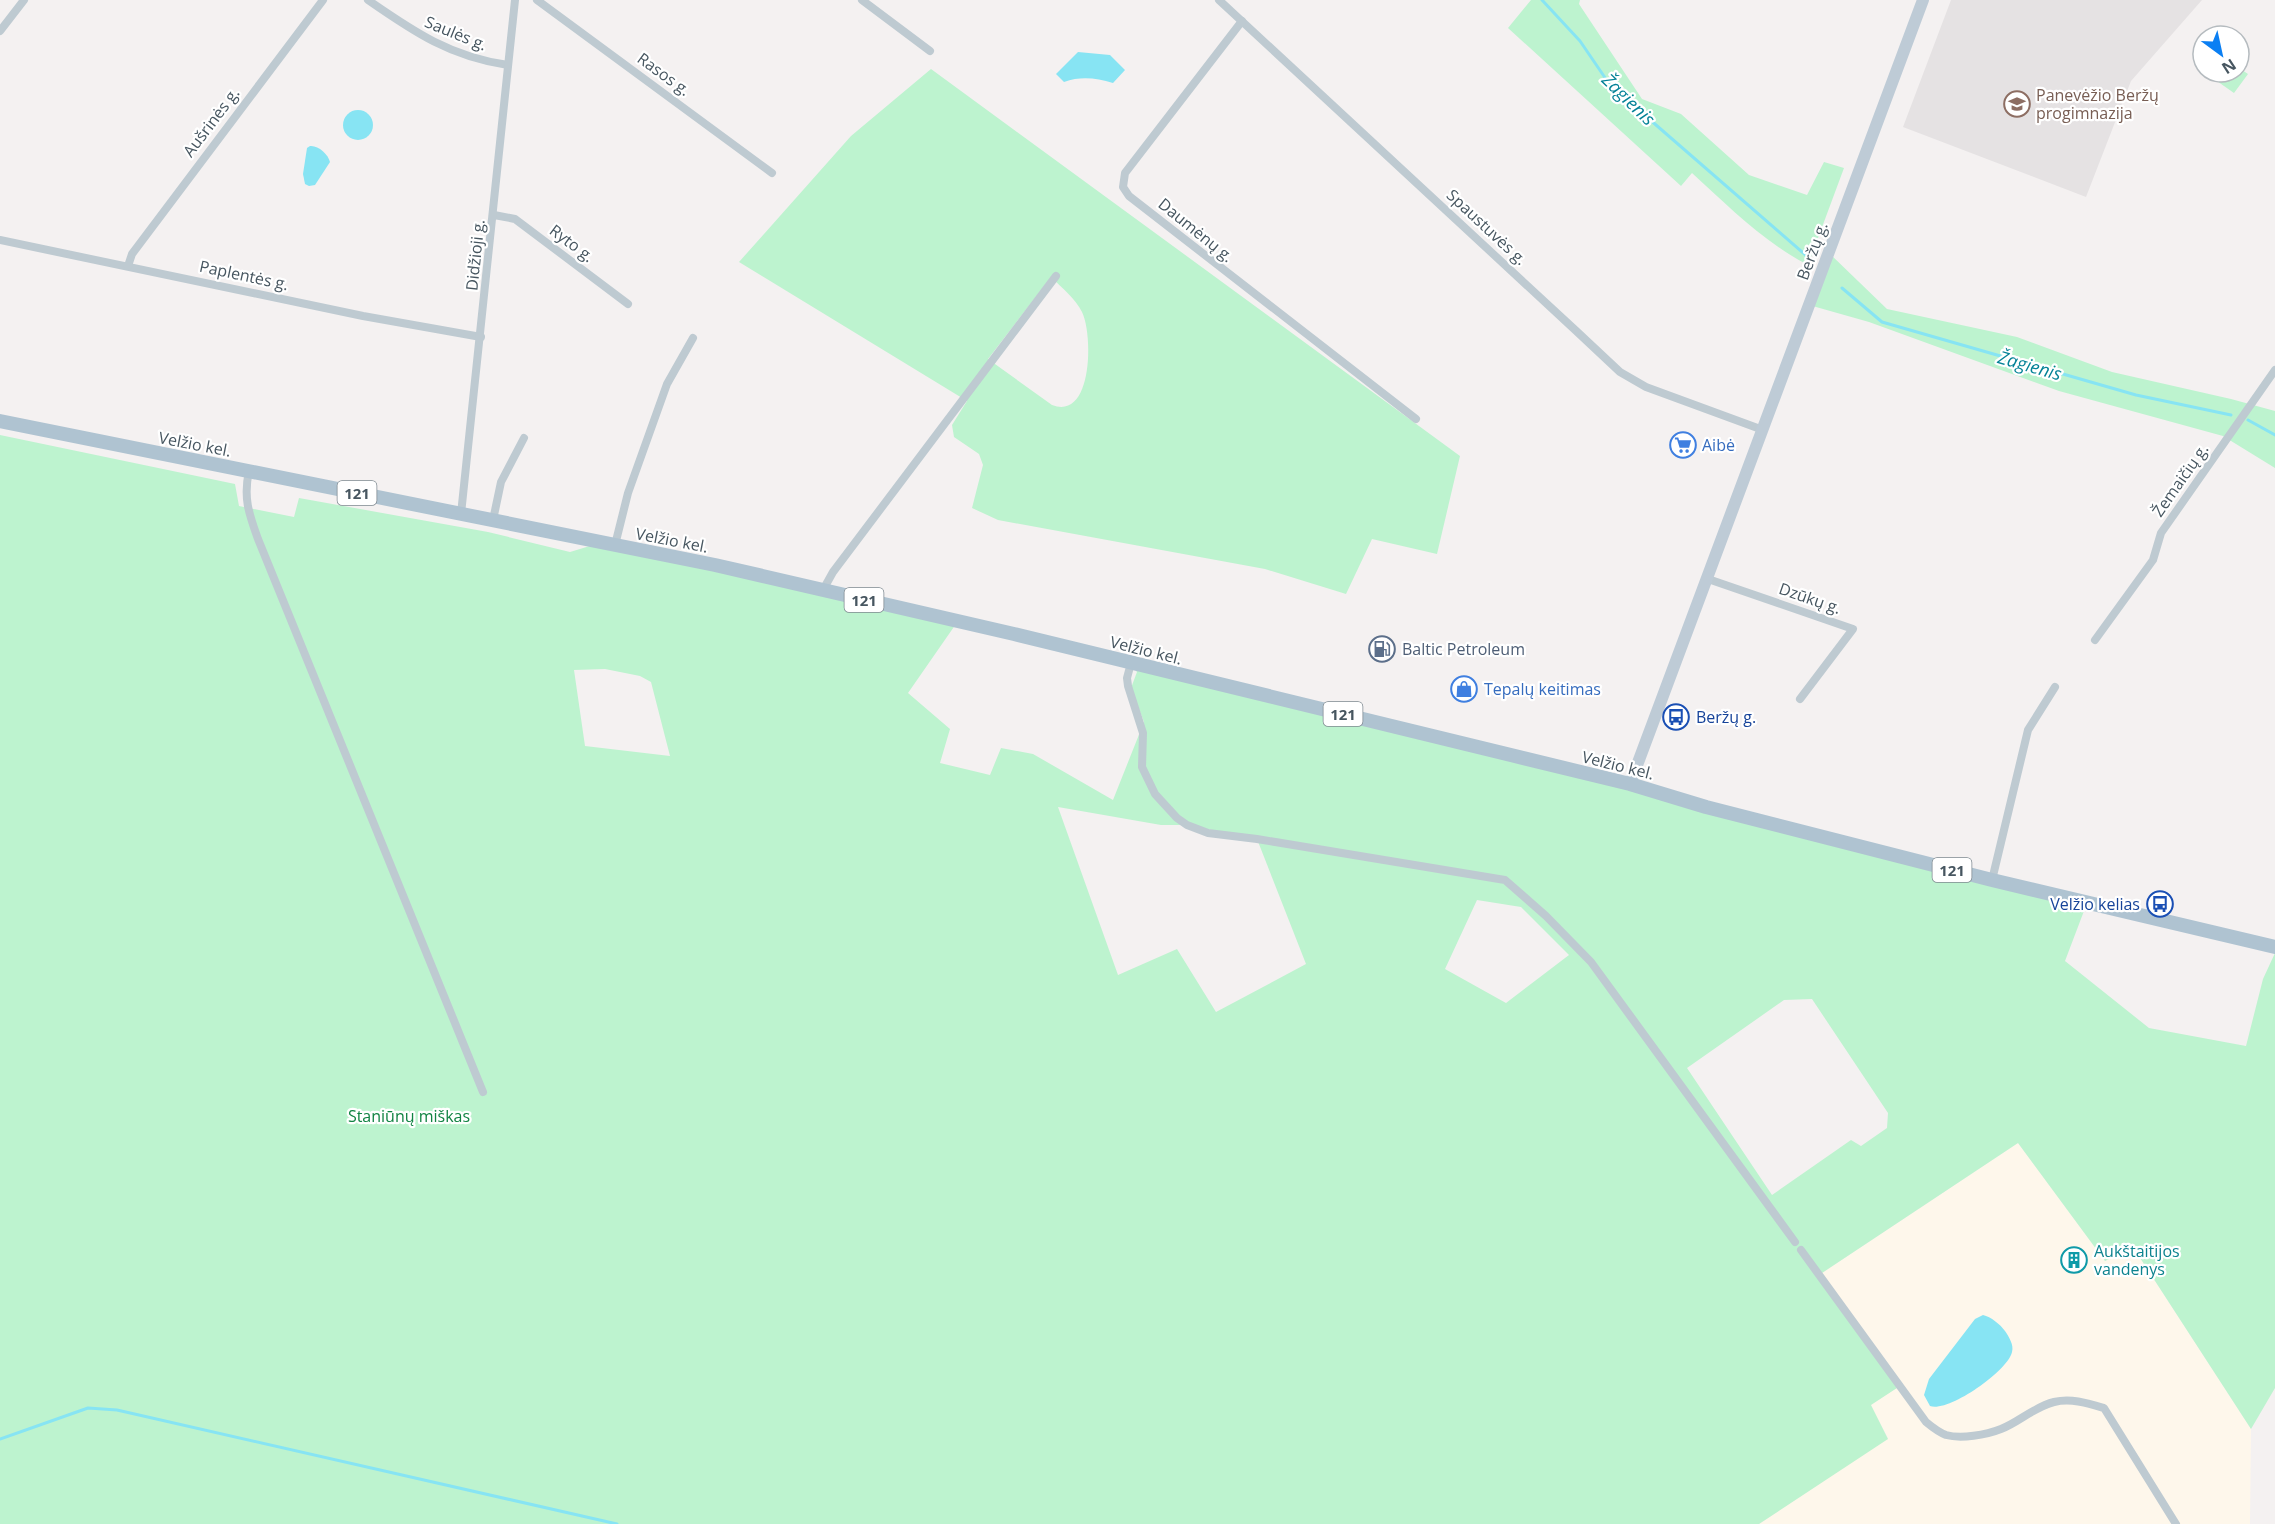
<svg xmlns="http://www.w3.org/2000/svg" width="2275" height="1524" viewBox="0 0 2275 1524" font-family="'Open Sans',sans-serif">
<rect width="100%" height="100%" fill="#f4f1f1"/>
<path fill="#fef7eb" d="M2018 1143 2105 1261 2133 1247 2251 1429 2250 1524H1759L1888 1438 1870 1405 1900 1386 1819 1275Z"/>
<path fill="#e5e2e3" d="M1951 0H2202L2131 81 2086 197 1903 127Z"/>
<g fill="#bdf3cf" fill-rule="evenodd">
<path d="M1531 0H1580L1579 4 1642 99 1681 114 1749 175 1807 195 1824 162 1844 168 1808 265C1765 243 1728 206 1692 173L1681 186 1508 28Z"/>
<path d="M2239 68 2248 74 2234 93 2204 72H2239Z"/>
<path d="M931 69 1460 456 1437 554 1372 539 1346 594 1265 569 998 520 972 508 983 465 979 454 954 437 952 425 967 401 739 262 851 136ZM1051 277C1062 288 1075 298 1082 312 1093 334 1093 421 1052 405L988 359Z"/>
<path d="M1829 253 1887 309 2017 337 2112 372 2231 399 2275 411V468L2223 436 2059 391 1869 322 1809 305Z"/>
<path d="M0 435 235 484 239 506 294 517 299 498 488 532 570 552 603 542 958 621 908 693 950 729 940 763 990 775 1001 748 1033 754 1113 800 1144 722 1131 688 1137 672 1131 663 2087 903 2065 961 2149 1028 2246 1046 2263 979 2275 953V1388L2251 1429 2133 1247 2105 1261 2018 1143 1819 1275 1900 1386 1871 1405 1888 1439 1759 1524H0ZM605 669 640 676 651 682 670 756 585 746 574 670ZM1058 807 1161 825H1187L1257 839 1306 964 1216 1012 1177 949 1118 975ZM1477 900 1521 907 1569 955 1506 1003 1445 969ZM1812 999 1888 1113 1887 1128 1861 1146 1851 1140 1772 1195 1687 1068 1784 1000Z"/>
</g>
<g fill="#87e4f3">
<path d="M1078 52 1110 55 1125 70 1113 83C1096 78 1081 76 1064 82L1056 74Z"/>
<circle cx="358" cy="125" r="15"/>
<path d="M310 146C318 145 328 154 330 162L315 185 309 186 305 184 303 174 307 148Z"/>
<path d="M1983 1315C1991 1317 2000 1324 2005 1331 2009 1337 2014 1345 2012 1352 2008 1371 1948 1413 1930 1406L1924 1395 1929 1379 1975 1319Z"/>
</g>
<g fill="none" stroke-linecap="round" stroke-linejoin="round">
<g stroke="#87e4f3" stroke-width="3">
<path d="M1542 0 1580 41 1610 85 1809 258"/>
<path d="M1842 288 1882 322 2136 395 2231 415"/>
<path d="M2248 420 2275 435"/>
<path d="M0 1439 88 1408 117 1410 617 1524"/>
</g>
<g stroke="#becad1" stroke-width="8">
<path d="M368 0C414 32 451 57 508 65"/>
<path d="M537 0 772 173"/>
<path d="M862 0 930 51"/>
<path d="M1219 0C1352 124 1487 247 1620 372L1646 387 1763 430"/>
<path d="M1242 21 1125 173 1123 187 1129 196 1416 419"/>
<path d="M0 31 24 0"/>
<path d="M494 215 515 219 628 304"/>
<path d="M0 240 363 316 481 337"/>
<path d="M128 266 132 254 323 0"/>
<path d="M249 471C243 498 249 514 258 539L483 1092"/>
<path d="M461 514 515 0"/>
<path d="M493 520 501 482 524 438"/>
<path d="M615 545 628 493 667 384 693 338"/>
<path d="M1708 579 1853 629 1800 699"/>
<path d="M823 590 833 572 1056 276"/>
<path d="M2095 640 2153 560 2161 533 2275 370"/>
<path d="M1131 663 1127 678 1128 686 1143 733 1142 767 1155 794 1177 818 1187 825 1208 833 1257 839 1505 880 1546 916 1591 962 1795 1242"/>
<path d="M1992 880 2028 730 2055 687"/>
<path d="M1801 1250 1926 1422C1932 1427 1938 1432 1946 1435 1961 1439 1986 1435 2001 1429 2019 1422 2034 1407 2054 1402 2071 1398 2087 1403 2104 1408L2176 1524"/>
</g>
<path stroke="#becbd6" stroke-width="12" d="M1630 784 1923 0"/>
<path stroke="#afc3d1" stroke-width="14" d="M0 421 715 565 1014 634 1630 784 1706 807 1992 880 2275 947"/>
</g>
<defs>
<g id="school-ring" transform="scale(1.35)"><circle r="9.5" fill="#fff" stroke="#8d6e63" stroke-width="1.5"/><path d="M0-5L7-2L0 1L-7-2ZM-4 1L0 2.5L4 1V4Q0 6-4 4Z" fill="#8d6e63"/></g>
<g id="supermarket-ring" transform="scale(1.35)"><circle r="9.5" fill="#fff" stroke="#3f7fe0" stroke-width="1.5"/><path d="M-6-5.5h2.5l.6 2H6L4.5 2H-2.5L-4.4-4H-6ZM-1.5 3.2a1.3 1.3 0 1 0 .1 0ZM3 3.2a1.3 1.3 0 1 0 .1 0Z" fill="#3f7fe0"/></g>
<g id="fuel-ring" transform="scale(1.35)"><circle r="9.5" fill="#fff" stroke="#5c6f8a" stroke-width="1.5"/><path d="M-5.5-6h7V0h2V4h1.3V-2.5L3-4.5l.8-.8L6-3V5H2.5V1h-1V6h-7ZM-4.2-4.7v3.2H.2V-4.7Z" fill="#5c6f8a"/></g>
<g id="shop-ring" transform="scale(1.35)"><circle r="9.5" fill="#fff" stroke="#3f7fe0" stroke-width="1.5"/><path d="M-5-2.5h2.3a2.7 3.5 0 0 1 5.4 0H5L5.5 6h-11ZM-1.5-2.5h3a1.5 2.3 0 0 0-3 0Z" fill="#3f7fe0"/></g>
<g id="bus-ring" transform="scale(1.35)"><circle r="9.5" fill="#fff" stroke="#1a4fb4" stroke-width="1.5"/><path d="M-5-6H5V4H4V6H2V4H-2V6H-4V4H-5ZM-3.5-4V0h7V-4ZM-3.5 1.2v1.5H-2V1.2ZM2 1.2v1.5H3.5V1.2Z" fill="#1a4fb4"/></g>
<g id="building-ring" transform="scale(1.35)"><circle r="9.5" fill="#fff" stroke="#0f9aa8" stroke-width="1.5"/><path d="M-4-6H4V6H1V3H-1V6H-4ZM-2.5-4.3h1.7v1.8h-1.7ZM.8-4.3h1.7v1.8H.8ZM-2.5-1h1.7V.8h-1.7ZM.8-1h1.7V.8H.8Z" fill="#0f9aa8"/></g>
</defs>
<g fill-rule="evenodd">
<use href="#school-ring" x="2017" y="104"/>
<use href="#supermarket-ring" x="1683" y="445"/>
<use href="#fuel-ring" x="1382" y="649"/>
<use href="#shop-ring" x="1464" y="689"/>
<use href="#bus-ring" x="1676" y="717"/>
<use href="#bus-ring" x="2160" y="904"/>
<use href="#building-ring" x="2074" y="1260"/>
</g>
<g text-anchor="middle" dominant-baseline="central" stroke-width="4.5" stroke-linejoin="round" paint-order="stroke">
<g fill="#fff" stroke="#7e8990" stroke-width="1.5">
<rect x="337.5" y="481" width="39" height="24" rx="4.5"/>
<rect x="844.5" y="588" width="39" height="24" rx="4.5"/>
<rect x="1323.5" y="702" width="39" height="24" rx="4.5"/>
<rect x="1932.5" y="858" width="39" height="24" rx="4.5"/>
</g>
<g font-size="15" font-weight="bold" fill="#475660">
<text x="357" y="493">121</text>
<text x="864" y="600">121</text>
<text x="1343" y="714">121</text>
<text x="1952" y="870">121</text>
</g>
<g font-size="16" fill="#475660" stroke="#fff">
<text transform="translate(456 33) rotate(22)">Saulės g.</text>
<text transform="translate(664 74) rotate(36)">Rasos g.</text>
<text transform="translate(211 122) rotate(-53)">Aušrinės g.</text>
<text transform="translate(1487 227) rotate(43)">Spaustuvės g.</text>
<text transform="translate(1196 230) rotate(39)">Daumėnų g.</text>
<text transform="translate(572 243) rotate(37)">Ryto g.</text>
<text transform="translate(1812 251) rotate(-70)">Beržų g.</text>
<text transform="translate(475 255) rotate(-84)">Didžioji g.</text>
<text transform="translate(244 275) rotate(12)">Paplentės g.</text>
<text transform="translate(195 444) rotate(11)">Velžio kel.</text>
<text transform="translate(2180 480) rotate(-55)">Žemaičių g.</text>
<text transform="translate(672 540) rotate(11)">Velžio kel.</text>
<text transform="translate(1810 598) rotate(19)">Dzūkų g.</text>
<text transform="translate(1146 650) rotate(14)">Velžio kel.</text>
<text transform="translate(1618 765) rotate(14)">Velžio kel.</text>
</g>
<g font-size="16" fill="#785e54" stroke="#fff" text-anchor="start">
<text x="2036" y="95">Panevėžio Beržų<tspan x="2036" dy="18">progimnazija</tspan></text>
</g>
<g font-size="16" fill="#366cbe" stroke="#fff" text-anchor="start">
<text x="1702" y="445">Aibė</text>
<text x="1484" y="689">Tepalų keitimas</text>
</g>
<g font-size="16" fill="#4e5e75" stroke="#fff" text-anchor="start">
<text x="1402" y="649">Baltic Petroleum</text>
</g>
<g font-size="16" fill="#164399" stroke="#fff" text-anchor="start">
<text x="1696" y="717">Beržų g.</text>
<text x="2140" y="904" text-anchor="end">Velžio kelias</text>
</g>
<g font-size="16" fill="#108342" stroke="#fff">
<text x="409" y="1116">Staniūnų miškas</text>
</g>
<g font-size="16" fill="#0d838f" stroke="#fff" text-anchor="start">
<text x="2094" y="1251">Aukštaitijos<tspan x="2094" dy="18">vandenys</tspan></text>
</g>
<g font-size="18" font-style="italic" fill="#048297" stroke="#fff">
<text transform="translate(1629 99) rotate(44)">Žagienis</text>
<text transform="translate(2030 365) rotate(16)">Žagienis</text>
</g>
</g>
<g transform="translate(2221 54) rotate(147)"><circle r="28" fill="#ffffff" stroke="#b5bbbf" stroke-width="1.5"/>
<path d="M0-4.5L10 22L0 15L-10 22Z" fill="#0b7ff3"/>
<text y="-9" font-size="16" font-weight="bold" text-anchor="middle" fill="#475660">N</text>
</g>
</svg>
